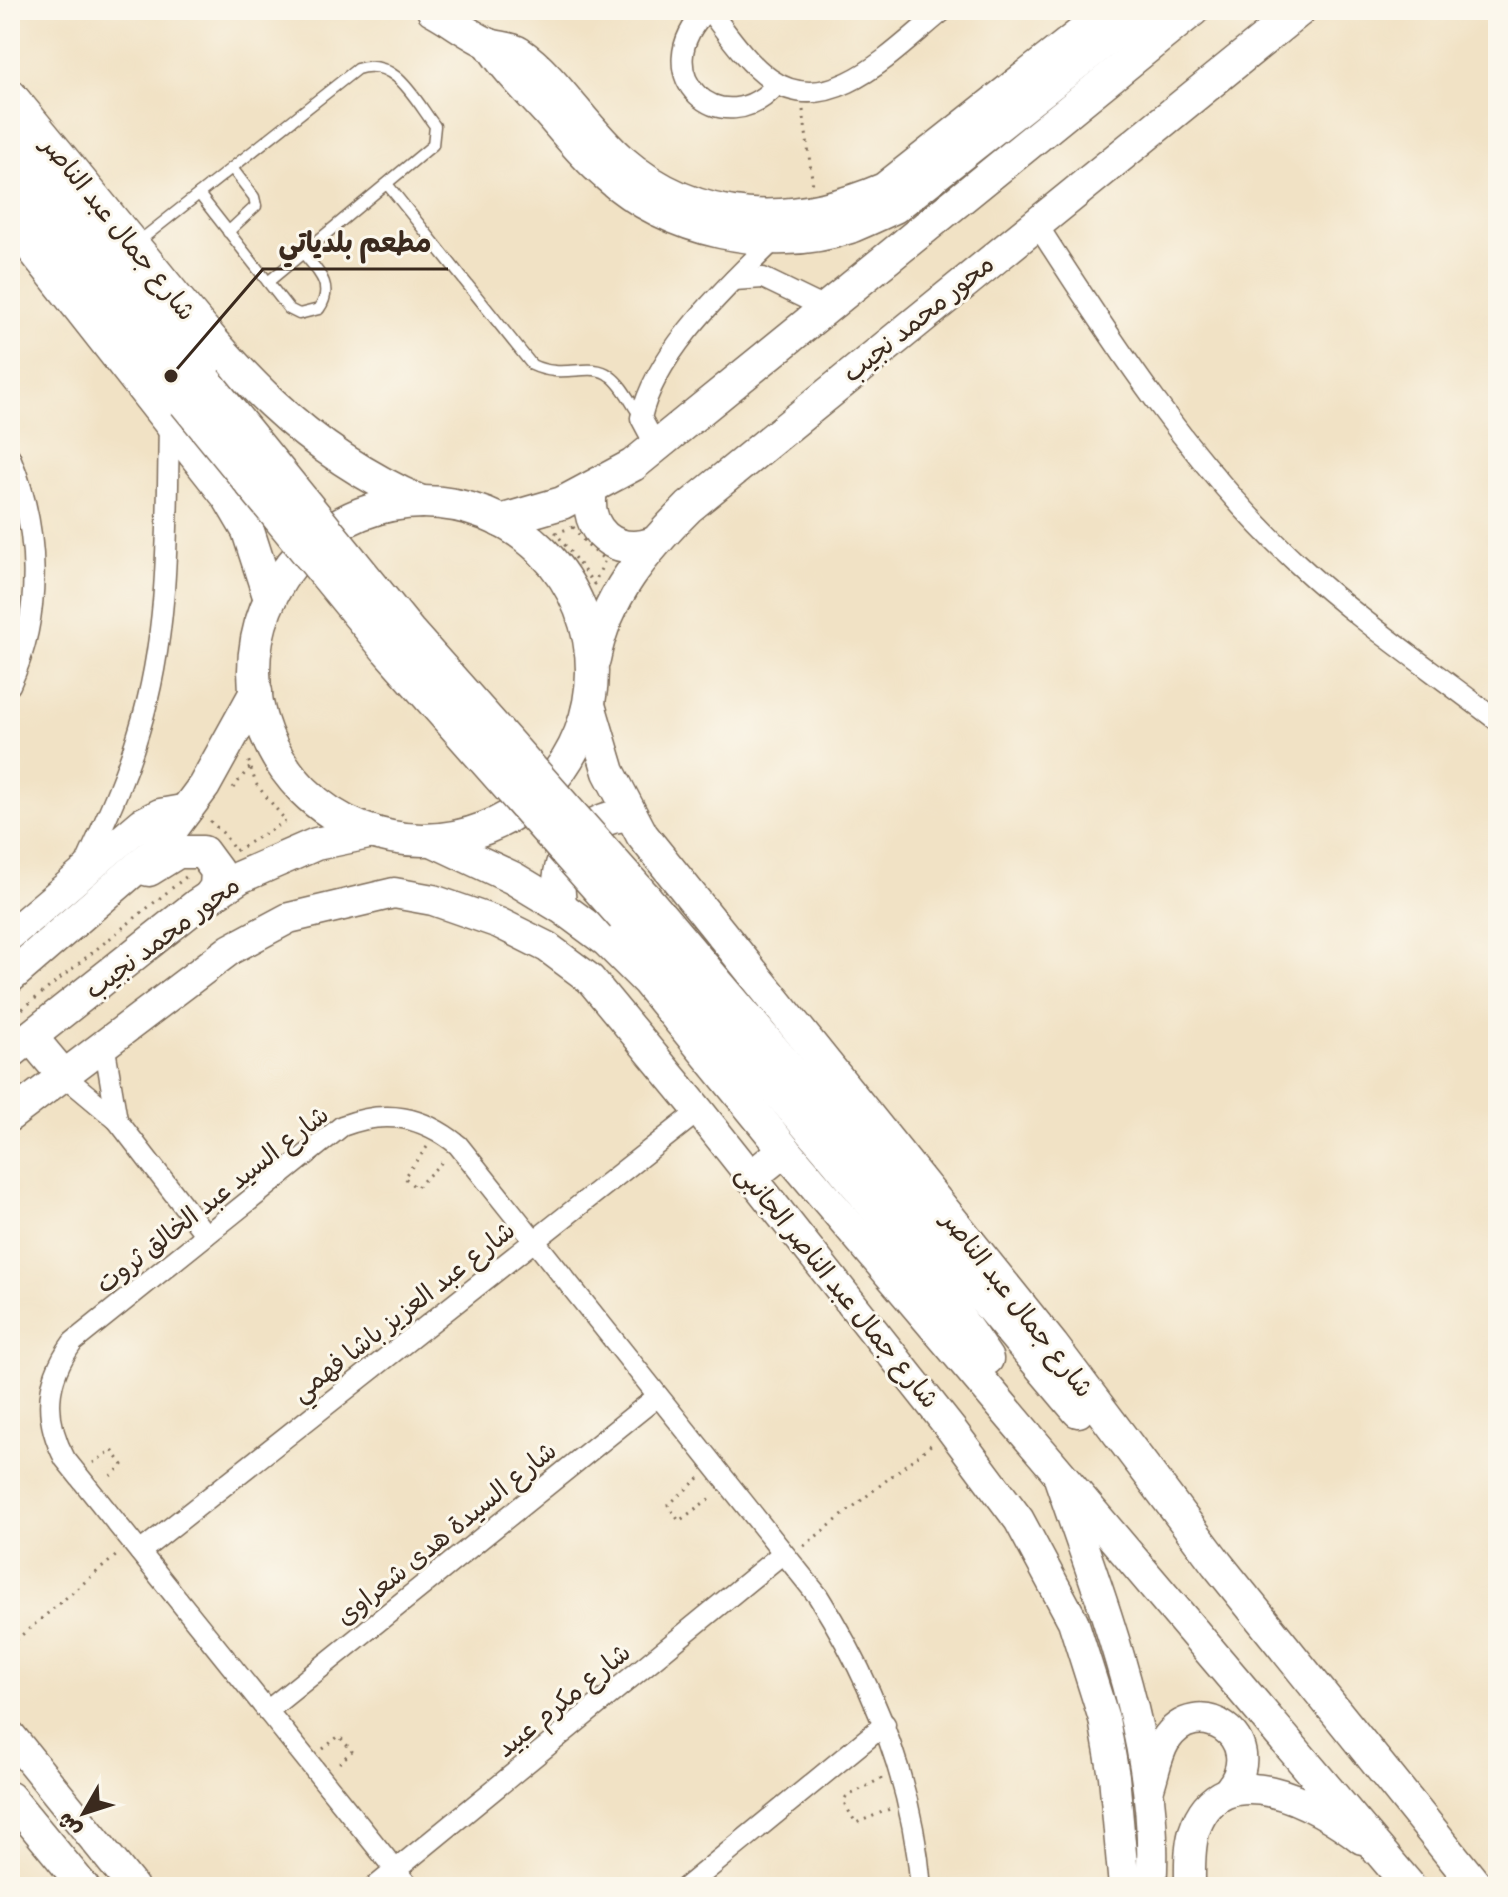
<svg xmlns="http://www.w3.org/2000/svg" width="1508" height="1897" viewBox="0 0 1508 1897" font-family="Itim,'Playpen Sans Arabic',sans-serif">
<rect width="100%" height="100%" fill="#fbf7ec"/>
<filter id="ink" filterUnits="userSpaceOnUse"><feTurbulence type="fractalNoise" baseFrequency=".0125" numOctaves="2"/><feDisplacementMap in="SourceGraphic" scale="16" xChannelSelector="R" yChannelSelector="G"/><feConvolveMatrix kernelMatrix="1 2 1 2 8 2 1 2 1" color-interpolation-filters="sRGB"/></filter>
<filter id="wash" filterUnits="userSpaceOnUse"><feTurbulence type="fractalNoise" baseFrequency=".006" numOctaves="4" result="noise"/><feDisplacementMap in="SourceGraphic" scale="32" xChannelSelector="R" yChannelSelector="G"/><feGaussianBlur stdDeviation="1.8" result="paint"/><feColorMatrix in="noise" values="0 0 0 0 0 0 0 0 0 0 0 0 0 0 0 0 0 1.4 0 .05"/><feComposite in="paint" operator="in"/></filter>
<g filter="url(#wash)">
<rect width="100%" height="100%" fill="#f1e2c5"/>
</g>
<g filter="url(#ink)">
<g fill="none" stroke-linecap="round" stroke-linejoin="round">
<g stroke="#7b6a58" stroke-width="13">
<g id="lane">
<path d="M387 184 532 365C563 380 591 361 610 376 623 385 631 404 640 416"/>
<path d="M199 194 289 309 299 314 319 309C335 286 318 271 303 253"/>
<path d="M228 232 256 206 254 197 232 168"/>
<path d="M138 242 357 69C395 56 415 100 435 126L433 145 268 282"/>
</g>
</g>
<g stroke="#7b6a58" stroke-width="23">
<g id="street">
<path d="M707 10C641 75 724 147 777 84"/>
<path d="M709 10C727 33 746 62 770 79 831 123 899 45 944 10"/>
<path d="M1036 223C1111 340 1195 469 1298 564 1359 621 1431 669 1498 721"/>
<path d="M734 280 763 278 827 309"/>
<path d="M657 448 641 418C656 350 728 286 776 238"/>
<path d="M10 457C40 529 43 613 10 685"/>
<path d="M84 868C104 823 125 779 139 731 170 632 167 524 169 421"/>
<path d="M104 1043 117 1120"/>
<path d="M62 1074 117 1120 206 1235"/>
<path d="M140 1552 699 1111"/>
<path d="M267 1711 658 1396"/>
<path d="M375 1887 783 1553"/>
<path d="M409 1887 65 1459C43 1418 45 1380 73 1342L342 1126C386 1109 422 1116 458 1145L818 1596C875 1686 912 1781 921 1887"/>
<path d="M686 1887 885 1724"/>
</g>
</g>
<g stroke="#7b6a58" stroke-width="33">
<g id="secondary">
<path d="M432 10C451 20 471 36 490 44 499 47 511 47 519 52 556 77 586 129 621 159 699 227 793 227 884 188L1109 10"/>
<path d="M488 43C506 71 529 92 551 117 568 137 585 158 605 175 667 232 770 255 850 228 865 222 880 215 895 208L1146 10"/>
<path d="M10 935 142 823 160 814 188 809"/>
<path d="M10 1116 231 949 289 918 394 893 433 900 499 923 547 947 590 979 699 1111 951 1429 1019 1520 1073 1621 1104 1719 1114 1776 1124 1887"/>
<path d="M1057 1472C1101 1602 1162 1748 1151 1887"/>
<path d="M10 1735 133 1887"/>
<path d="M1149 1788C1154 1773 1157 1754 1165 1741 1197 1690 1269 1739 1230 1789"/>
<path d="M10 1797 84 1887"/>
<path d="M1190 1887C1190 1869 1189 1850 1194 1832 1220 1750 1318 1804 1362 1839"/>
</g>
</g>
<g stroke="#7b6a58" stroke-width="35">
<g id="primary">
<path d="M10 95C57 153 105 211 153 269 234 369 300 449 421 502"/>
<path d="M10 135 206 381"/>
<path d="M10 181 185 403"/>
<path d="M10 220 228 497 248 531 270 599"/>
<path d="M591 490C584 531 615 557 654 543"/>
<circle cx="423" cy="671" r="169"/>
<path d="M500 521 562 503 633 465 1193 10"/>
<path d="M594 659C606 596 645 551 689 507L1300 10"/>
<path d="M589 705 609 772 642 835 1052 1345 1217 1564 1477 1887"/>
<path d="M432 840 513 878 561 907 607 941 647 981 785 1150 1410 1887"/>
<path d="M149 870 178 852H203L217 871 216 887 209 897"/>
<path d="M645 897 1078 1411"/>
<path d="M561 907C550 859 580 817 629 815"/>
<path d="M623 917C749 1059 881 1201 987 1359"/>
<path d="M10 977 155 852 204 786 256 692"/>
<path d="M31 1037 62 1074"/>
<path d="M10 1053 197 905 240 877 316 844 373 832"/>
<path d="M751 1177 785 1150"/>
</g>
</g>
<g stroke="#7b6a58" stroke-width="3" stroke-dasharray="2 6" stroke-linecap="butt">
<path d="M803 110 813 186"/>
<path d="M573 527 587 545 605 560 594 584 556 533Z"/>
<path d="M233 788 250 767"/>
<path d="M210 821 224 834 235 851 286 821 256 784 248 759"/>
<path d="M10 1019 187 876"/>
<path d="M427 1147 404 1177 416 1188 445 1159"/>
<path d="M93 1463 112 1450 123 1465 107 1479"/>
<path d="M699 1478 668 1505 679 1521 713 1496"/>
<path d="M804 1546 932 1444"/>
<path d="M10 1645 117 1555"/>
<path d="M323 1749 339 1736 352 1751 335 1767"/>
<path d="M882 1778 846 1797 844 1803 856 1823 890 1809"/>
</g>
<use href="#lane" stroke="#fff" stroke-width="10"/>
<use href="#street" stroke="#fff" stroke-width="20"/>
<use href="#secondary" stroke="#fff" stroke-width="30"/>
<use href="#primary" stroke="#fff" stroke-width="32"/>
<g stroke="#7b6a58" stroke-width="35" stroke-linecap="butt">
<g id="primary-bridge">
<path d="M206 381 409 631 645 897"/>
<path d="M185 403 387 650 623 917"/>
</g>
</g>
<use href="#primary-bridge" stroke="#fff" stroke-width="32"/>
</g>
</g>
<g text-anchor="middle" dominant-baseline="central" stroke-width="6" stroke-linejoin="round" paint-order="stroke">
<g font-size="26" fill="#3b2a1e" stroke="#fbf7ec">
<text transform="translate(119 228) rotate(51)">شارع جمال عبد الناصر</text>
<text transform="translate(918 318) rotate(-39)">محور محمد نجيب</text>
<text transform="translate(162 937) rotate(-37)">محور محمد نجيب</text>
<text transform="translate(212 1199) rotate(-38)">شارع السيد عبد الخالق ثروت</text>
<text transform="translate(838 1286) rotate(51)">شارع جمال عبد الناصر الجانبى</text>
<text transform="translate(1018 1304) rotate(52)">شارع جمال عبد الناصر</text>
<text transform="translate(403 1311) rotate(-38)">شارع عبد العزيز باشا فهمي</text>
<text transform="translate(446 1533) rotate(-39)">شارع السيدة هدى شعراوى</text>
<text transform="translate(563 1700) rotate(-39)">شارع مكرم عبيد</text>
</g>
</g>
<path fill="none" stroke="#3b2a1e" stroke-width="3" d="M171 376L263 269H448"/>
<circle fill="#3b2a1e" stroke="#fbf7ec" stroke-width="3" cx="171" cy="376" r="8"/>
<g font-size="28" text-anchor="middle" font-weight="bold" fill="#3b2a1e" stroke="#fbf7ec" stroke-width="6" stroke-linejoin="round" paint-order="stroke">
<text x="355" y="252">مطعم بلدياتي</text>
</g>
<rect width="1508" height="1897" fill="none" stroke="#fbf7ec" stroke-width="40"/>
<g transform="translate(84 1813) rotate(231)" stroke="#fbf7ec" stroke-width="6" paint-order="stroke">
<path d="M0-6L14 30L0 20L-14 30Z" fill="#3b2a1e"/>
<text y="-12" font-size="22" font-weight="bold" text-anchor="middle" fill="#3b2a1e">ش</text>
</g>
</svg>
